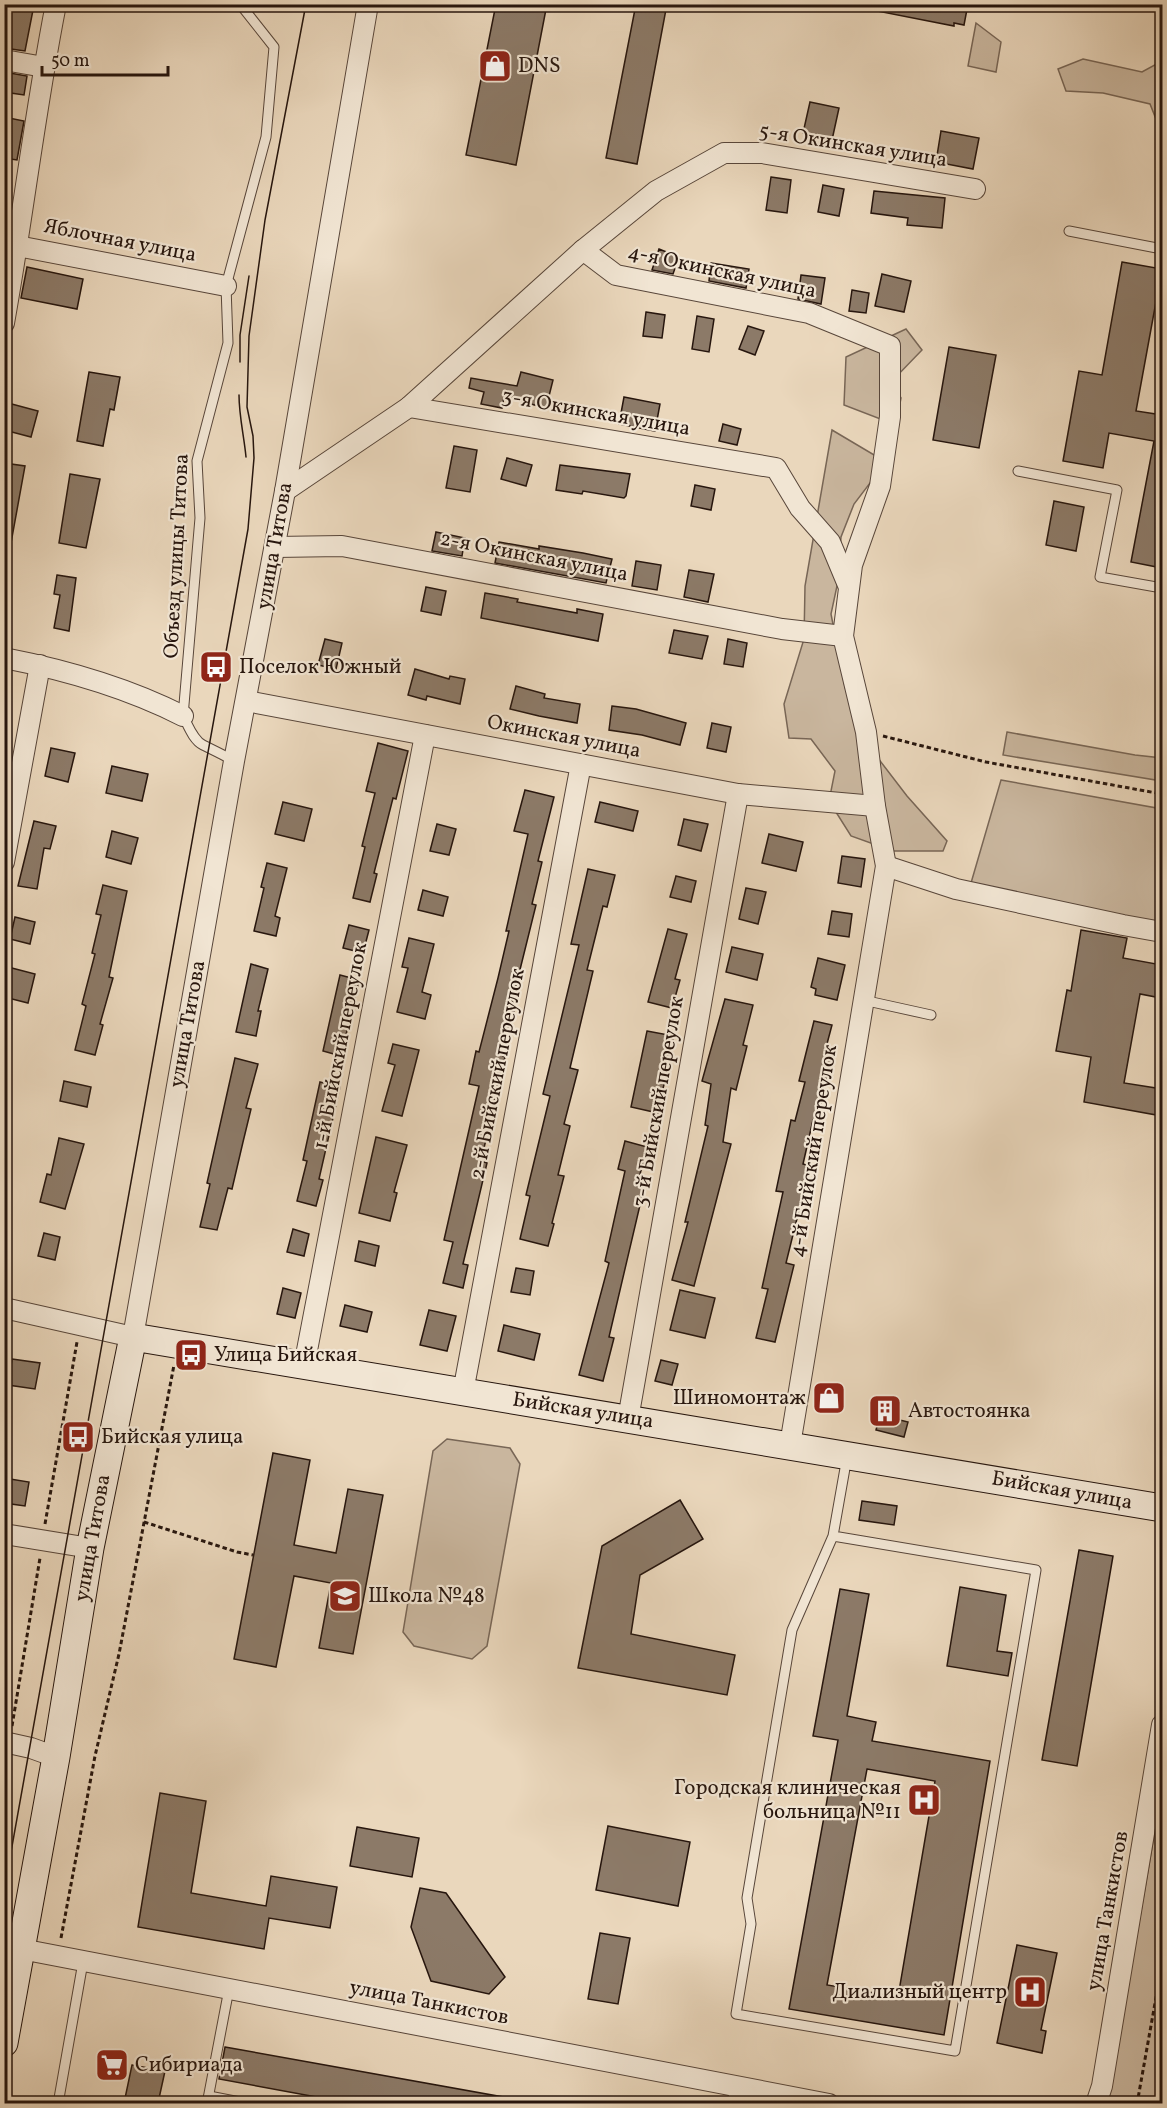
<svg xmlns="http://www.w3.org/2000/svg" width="1167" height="2108" viewBox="0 0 1167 2108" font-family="Vollkorn,serif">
<rect width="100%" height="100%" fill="#ead7bc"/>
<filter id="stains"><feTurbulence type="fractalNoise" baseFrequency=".00333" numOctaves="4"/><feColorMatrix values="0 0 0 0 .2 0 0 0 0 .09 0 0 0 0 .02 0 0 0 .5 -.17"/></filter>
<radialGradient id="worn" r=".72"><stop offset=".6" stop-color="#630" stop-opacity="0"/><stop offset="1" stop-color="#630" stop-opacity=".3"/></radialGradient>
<g fill="#c9b69e" stroke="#786656" stroke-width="1.5">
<path d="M976 23 1001 42 996 72 968 66Z"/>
<path d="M1083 59 1142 72 1162 61V127L1158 124 1150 104 1103 93 1066 91 1058 69Z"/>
<path d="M906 329 922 350 891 382 901 398 896 425 844 405 846 357Z"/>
<path d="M832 430 886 462 854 504 841 537 837 586 831 614 845 687 861 736 907 796 947 841 943 851H893L851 836 829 801 835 771 811 739 789 738 784 704 804 639 805 586Z"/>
<path d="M1007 732 1135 755 1162 758V781L1003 755Z"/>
<path d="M1001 780 1162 809V922L1099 913 971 883Z"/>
<path d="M447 1439 510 1448 520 1464 487 1646 472 1659 414 1646 403 1632 433 1451Z"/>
<path d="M1162 1789V2103H1108Z"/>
</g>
<g fill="#8c7a68" stroke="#27160e" stroke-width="1.5" fill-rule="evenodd">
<path d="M4 4 33 10 25 51 4 48Z"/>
<path d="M496 4H547L516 165 466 155Z"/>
<path d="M636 4H667L637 164 606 158Z"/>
<path d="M877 4H968L964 25 954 23V26L877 11Z"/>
<path d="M4 72 27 76 24 95 4 92Z"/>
<path d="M810 102 839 108 832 140 803 133Z"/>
<path d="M4 117 24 121 17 160 4 158Z"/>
<path d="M941 131 979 138 973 169 936 162Z"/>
<path d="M771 177 791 180 787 213 766 210Z"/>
<path d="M823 185 844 189 839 216 818 212Z"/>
<path d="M874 191 945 198 942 228 907 225 908 218 871 213Z"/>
<path d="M659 249 679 257 673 274 652 270Z"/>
<path d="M1122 262 1162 269 1136 411 1162 415V568L1131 562 1154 441 1109 433 1103 468 1063 461 1079 371 1102 375Z"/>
<path d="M711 263 749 269 746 288 709 281Z"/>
<path d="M27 267 83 279 77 309 21 298Z"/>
<path d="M882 274 911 281 904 312 875 306Z"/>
<path d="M801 275 825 278 821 304 798 299Z"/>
<path d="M852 290 869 293 866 313 849 311Z"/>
<path d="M646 312 665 315 662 338 643 336Z"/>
<path d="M697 316 714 319 709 352 692 349Z"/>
<path d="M748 326 764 331 755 355 739 349Z"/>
<path d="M949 347 996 355 979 448 933 440Z"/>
<path d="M89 372 120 377 114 410 110 409 103 446 77 441Z"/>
<path d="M521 372 553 380 546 408 504 397 502 408 481 404 484 392 469 388 471 378 517 386Z"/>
<path d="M624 397 660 404 655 431 619 424Z"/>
<path d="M8 403 38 411 31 437 4 430V416Z"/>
<path d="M723 424 741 429 737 445 719 441Z"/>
<path d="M454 446 477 450 470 492 446 488Z"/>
<path d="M507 458 532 465 526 486 501 479Z"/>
<path d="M4 463 25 466 11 543 4 542Z"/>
<path d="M560 465 630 474 626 496 624 498 583 491 582 494 556 490Z"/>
<path d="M70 474 100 479 86 548 59 543Z"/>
<path d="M695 485 715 489 711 510 691 506Z"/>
<path d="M1054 501 1084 507 1076 551 1046 545Z"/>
<path d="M436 532 465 538 462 556 432 551Z"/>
<path d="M499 542 539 549V546L583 553 612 559 606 583 495 563Z"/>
<path d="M636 561 661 565 657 590 632 586Z"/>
<path d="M689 570 714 574 708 602 684 597Z"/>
<path d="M57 575 76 578 69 631 54 628 60 595 54 594Z"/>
<path d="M426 587 446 591 441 615 421 611Z"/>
<path d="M485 593 518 599 517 602 577 613V609L603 614 598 641 481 618Z"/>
<path d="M674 630 708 636 702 659 669 653Z"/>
<path d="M325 639 342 643 336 669 318 665Z"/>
<path d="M728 639 747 643 743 667 724 664Z"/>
<path d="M415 669 449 679 450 676 465 679 460 704 427 696 426 700 408 695Z"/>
<path d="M516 686 545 694 544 698 580 704 577 723 539 716 510 709Z"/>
<path d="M612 706 636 709 686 723 680 745 642 735 609 730Z"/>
<path d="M712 723 731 727 726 752 707 748Z"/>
<path d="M378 743 408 751 396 799 393 798 374 873 377 874 370 902 353 898 365 847 362 846 375 793 366 791Z"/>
<path d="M51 748 75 753 68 782 45 776Z"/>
<path d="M112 766 148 774 142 801 106 793Z"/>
<path d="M525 790 554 797 538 861 542 862 532 904 536 905 512 1002 516 1003 503 1056 505 1057 481 1161 487 1163 463 1264 468 1265 463 1288 443 1283 453 1242 444 1240 479 1086 469 1084 476 1051 479 1052 498 978 509 931H506L528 834 514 831Z"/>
<path d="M283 802 312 809 304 841 275 834Z"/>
<path d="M600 802 638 811 633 831 595 822Z"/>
<path d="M684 819 708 824 701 851 678 845Z"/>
<path d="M34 821 56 826 50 849 44 848 37 889 18 886Z"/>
<path d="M437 824 456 829 449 855 430 851Z"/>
<path d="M112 831 138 838 131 864 106 857Z"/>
<path d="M769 834 803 842 796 871 762 863Z"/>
<path d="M842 856 865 859 861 887 838 883Z"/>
<path d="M267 863 287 868 275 916 280 918 276 936 254 931 264 888 261 887Z"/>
<path d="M588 869 615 875 607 907 603 906 587 970 593 971 570 1068 578 1070 564 1124 570 1126 558 1175 564 1176 552 1223 554 1224 548 1246 520 1239 530 1196 526 1195 550 1096 543 1094 579 945 571 944Z"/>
<path d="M676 876 696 881 691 902 670 897Z"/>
<path d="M103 885 127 891 109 977 113 978 100 1024 103 1025 95 1055 75 1050 86 1006 82 1004 95 954 92 953 101 915 96 914Z"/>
<path d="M746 888 766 892 758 924 739 919Z"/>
<path d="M423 890 448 897 443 916 418 910Z"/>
<path d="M832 911 852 914 849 937 828 934Z"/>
<path d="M15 917 35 922 30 944 10 939Z"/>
<path d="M349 925 369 930 363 953 343 948Z"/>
<path d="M668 929 687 934 675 979 680 980 672 1008 648 1002Z"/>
<path d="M1081 930 1127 938 1123 958 1162 965 1161 998 1140 994 1124 1083 1162 1089V1116L1084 1102 1091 1057 1056 1051 1067 990 1071 991Z"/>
<path d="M409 938 434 944 422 992 431 995 425 1019 397 1012 408 968 402 967Z"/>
<path d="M732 947 763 954 757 980 726 972Z"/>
<path d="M818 958 845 965 837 1000 815 995 816 989 811 987Z"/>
<path d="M251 964 268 969 258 1011H261L256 1036 236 1032Z"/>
<path d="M8 967 35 974 28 1003 4 997V981Z"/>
<path d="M340 975 359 980 341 1056 323 1051Z"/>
<path d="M725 999 753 1005 743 1045 747 1046 736 1090 731 1088 723 1142 731 1144 694 1286 672 1280 688 1222H685L708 1126 705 1125 711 1084 702 1081Z"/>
<path d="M814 1021 832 1025 824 1055 832 1057 817 1121 813 1120 803 1164 810 1166 786 1263 794 1265 775 1342 756 1338 768 1289 762 1288 783 1192 776 1191 791 1120 795 1121 805 1082 799 1081Z"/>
<path d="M647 1031 674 1036 658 1113 631 1107Z"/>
<path d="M393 1044 419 1050 402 1116 382 1111 395 1065 388 1063Z"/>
<path d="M235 1058 258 1064 246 1108 251 1109 243 1142 232 1189 228 1188 217 1230 200 1227 210 1184 207 1183Z"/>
<path d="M64 1081 91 1087 87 1107 60 1101Z"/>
<path d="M320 1082 340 1087 319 1179 323 1180 316 1206 297 1201 307 1161 303 1160Z"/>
<path d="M376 1137 407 1145 394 1192 397 1193 390 1221 359 1213Z"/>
<path d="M59 1138 84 1144 65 1209 40 1202 47 1174 51 1175Z"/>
<path d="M625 1141 647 1147 637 1186 644 1188 609 1337 614 1338 603 1381 579 1375 609 1263 605 1261 625 1171 618 1169Z"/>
<path d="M293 1229 309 1234 304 1256 287 1252Z"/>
<path d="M44 1233 60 1237 55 1260 38 1256Z"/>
<path d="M359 1241 379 1246 375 1266 355 1261Z"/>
<path d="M516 1268 534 1271 530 1295 511 1292Z"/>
<path d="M283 1288 301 1293 295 1318 277 1314Z"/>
<path d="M680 1290 715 1298 705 1338 670 1330Z"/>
<path d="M345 1305 372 1312 367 1332 340 1326Z"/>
<path d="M429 1310 456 1316 447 1351 420 1345Z"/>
<path d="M504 1325 540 1334 534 1360 498 1351Z"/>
<path d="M12 1359 40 1363 35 1389 8 1385Z"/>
<path d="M661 1360 678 1364 672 1385 655 1381Z"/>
<path d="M880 1415 908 1422 904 1437 876 1430Z"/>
<path d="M273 1453 310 1460 294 1545 336 1553 348 1489 383 1495 353 1654 319 1648 331 1583 294 1576 276 1667 234 1659Z"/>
<path d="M4 1478 29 1482 25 1506 4 1503Z"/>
<path d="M680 1500 703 1539 640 1575 631 1634 735 1655 727 1695 578 1668 602 1546Z"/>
<path d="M862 1501 897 1506 894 1525 859 1520Z"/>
<path d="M1079 1550 1113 1556 1077 1766 1042 1760Z"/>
<path d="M960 1587 1006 1595 997 1651 1012 1653 1008 1676 947 1666Z"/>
<path d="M840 1589 869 1594 847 1716 876 1722 872 1741 990 1761 944 2035 789 2009 838 1740 813 1736ZM867 1769 935 1781 898 1997 827 1985Z"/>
<path d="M160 1793 206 1801 191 1893 266 1906 271 1876 337 1887 330 1928 269 1918 264 1949 138 1927Z"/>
<path d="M608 1826 690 1842 678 1906 596 1890Z"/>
<path d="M357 1827 419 1838 412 1877 350 1866Z"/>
<path d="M420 1888 446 1893 505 1977 489 1994 431 1981 411 1927Z"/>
<path d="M600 1933 630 1938 618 2004 588 1999Z"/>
<path d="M1017 1945 1057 1953 1041 2030 1046 2031 1042 2053 997 2043Z"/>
<path d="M225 2047 503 2097V2103H349L219 2079Z"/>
<path d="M132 2065 165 2071 158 2103H124Z"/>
</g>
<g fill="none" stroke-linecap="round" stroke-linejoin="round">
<g stroke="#58463a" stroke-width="11">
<g id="lane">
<path d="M1069 231 1162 249"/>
<path d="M1018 471 1117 490 1100 577 1162 588"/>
<path d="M234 761C224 755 213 750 203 745 193 740 188 725 183 716L200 518 197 461 228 343 226 286 266 137 274 47 240 4"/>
<path d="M863 1000 931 1015"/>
<path d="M833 1536 1036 1570 955 2051 736 2014 751 1924 747 1898 792 1630 833 1536 847 1457"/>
<path d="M209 2096 250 2104"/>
<path d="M58 2104 83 1962"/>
<path d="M207 2104 229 1989"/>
<path d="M732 2104 735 2086"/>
</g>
</g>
<g stroke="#58463a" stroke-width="22">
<g id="street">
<path d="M4 60 44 67"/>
<path d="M7 244 226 286"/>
<path d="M583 250 616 275 809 313 890 346V417L880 486 852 565 843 636 866 732 875 806 886 866 790 1445"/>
<path d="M4 323C23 217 35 110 56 4"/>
<path d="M409 407 776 468 800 508 830 542 848 585"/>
<path d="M285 491 409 407 583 250 656 191 724 153H762L975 189"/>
<path d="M275 547 342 546 782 629 843 636"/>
<path d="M4 658C66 670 128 688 183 716"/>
<path d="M246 701 738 794 875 806"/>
<path d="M4 862 40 665"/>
<path d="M886 866 956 889 1123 925 1162 932"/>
<path d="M4 1308 133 1337 234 761 285 491 368 4"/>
<path d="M304 1366 425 735"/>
<path d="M463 1392 581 764"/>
<path d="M628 1419 738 794"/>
<path d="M4 1534 90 1548"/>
<path d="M4 1742 31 1748 56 1757"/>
<path d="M21 1949 829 2104"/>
<path d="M1096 2104 1102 2086 1162 1725"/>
</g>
</g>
<g stroke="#27160e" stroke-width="29">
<path id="secondary" d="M4 2043 56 1757 90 1548 133 1337 1162 1508"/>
</g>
<g stroke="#27160e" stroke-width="3" stroke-dasharray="4.5 3" stroke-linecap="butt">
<path d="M883 736 986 762 1162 794"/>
<path d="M144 1522 237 1552 253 1555"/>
<path d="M45 1524 77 1342"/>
<path d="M12 1726 40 1558"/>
<path d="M4 1772 7 1759"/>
<path d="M61 1938 95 1756 119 1654 174 1365"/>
<path d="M1137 2104 1162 1964"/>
</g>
<use href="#lane" stroke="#f1e5d3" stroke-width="9"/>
<use href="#street" stroke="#f1e5d3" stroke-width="20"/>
<use href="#secondary" stroke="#f1e5d3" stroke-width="27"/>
<g stroke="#27160e" stroke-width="1.5">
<path d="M240 362V335L249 276"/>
<path d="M239 395C239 416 244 436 246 457"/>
<path d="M4 1891 248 529 254 458 253 436 247 407 249 336 265 220 306 4"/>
</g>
</g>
<defs>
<g id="shop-square" transform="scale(1.725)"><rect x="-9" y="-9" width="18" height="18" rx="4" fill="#8f2418" stroke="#f1e5d3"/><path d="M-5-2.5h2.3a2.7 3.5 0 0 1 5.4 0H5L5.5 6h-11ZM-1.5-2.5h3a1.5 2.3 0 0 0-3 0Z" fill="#fff"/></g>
<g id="bus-square" transform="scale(1.725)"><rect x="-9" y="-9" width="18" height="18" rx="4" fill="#8f2418" stroke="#f1e5d3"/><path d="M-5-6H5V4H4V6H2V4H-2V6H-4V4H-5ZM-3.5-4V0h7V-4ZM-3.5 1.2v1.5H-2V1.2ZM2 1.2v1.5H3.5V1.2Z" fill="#fff"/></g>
<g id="building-square" transform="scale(1.725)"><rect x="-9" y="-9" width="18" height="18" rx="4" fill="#8f2418" stroke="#f1e5d3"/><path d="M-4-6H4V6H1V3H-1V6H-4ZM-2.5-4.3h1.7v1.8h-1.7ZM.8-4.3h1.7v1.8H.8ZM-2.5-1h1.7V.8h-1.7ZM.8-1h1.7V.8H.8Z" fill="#fff"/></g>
<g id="school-square" transform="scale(1.725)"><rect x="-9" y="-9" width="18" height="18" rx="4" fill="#8f2418" stroke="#f1e5d3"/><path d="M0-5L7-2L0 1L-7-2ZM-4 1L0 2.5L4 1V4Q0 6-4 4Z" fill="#fff"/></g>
<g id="hospital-square" transform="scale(1.725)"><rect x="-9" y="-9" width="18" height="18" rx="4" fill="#8f2418" stroke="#f1e5d3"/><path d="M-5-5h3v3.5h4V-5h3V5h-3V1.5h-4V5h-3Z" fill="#fff"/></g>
<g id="supermarket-square" transform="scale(1.725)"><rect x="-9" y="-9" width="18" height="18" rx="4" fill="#8f2418" stroke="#f1e5d3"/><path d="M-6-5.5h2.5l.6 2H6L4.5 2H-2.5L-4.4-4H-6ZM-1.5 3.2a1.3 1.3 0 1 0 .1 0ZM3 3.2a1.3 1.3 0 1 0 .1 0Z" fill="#fff"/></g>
</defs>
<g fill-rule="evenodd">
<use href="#shop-square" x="495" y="66"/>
<use href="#bus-square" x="216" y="667"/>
<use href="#bus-square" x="191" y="1355"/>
<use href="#shop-square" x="829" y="1398"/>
<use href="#building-square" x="885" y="1411"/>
<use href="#bus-square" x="78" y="1437"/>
<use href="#school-square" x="345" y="1596"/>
<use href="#hospital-square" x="924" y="1800"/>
<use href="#hospital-square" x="1030" y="1992"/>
<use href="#supermarket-square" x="112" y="2065"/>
</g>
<g text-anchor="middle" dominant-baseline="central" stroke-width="4.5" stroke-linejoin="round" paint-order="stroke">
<g font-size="21" fill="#27160e" stroke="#f1e5d3" text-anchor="start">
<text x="518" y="66">DNS</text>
<text x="239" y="667">Поселок Южный</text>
<text x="214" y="1355">Улица Бийская</text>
<text x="806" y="1398" text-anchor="end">Шиномонтаж</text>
<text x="908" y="1411">Автостоянка</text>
<text x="101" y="1437">Бийская улица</text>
<text x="368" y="1596">Школа №48</text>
<text x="901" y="1788" text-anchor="end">Городская клиническая<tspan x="901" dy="24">больница №11</tspan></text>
<text x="1007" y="1992" text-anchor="end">Диализный центр</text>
<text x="135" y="2065">Сибириада</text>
</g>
<g font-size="21" fill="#27160e" stroke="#f1e5d3">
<text transform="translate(853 146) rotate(9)">5-я Окинская улица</text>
<text transform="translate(120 241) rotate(11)">Яблочная улица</text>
<text transform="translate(722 272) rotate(12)">4-я Окинская улица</text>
<text transform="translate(596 413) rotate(10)">3-я Окинская улица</text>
<text transform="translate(275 546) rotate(-80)">улица Титова</text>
<text transform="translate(177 556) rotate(-87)">Объезд улицы Титова</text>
<text transform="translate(534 557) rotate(11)">2-я Окинская улица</text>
<text transform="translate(564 737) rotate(11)">Окинская улица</text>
<text transform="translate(188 1024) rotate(-80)">улица Титова</text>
<text transform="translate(341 1046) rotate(-79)">1-й Бийский переулок</text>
<text transform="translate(498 1074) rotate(-79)">2-й Бийский переулок</text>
<text transform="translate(659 1102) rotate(-80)">3-й Бийский переулок</text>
<text transform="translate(814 1151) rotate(-81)">4-й Бийский переулок</text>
<text transform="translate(583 1411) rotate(9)">Бийская улица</text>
<text transform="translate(1062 1491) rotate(10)">Бийская улица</text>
<text transform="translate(93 1538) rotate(-80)">улица Титова</text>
<text transform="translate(1108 1911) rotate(-80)">улица Танкистов</text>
<text transform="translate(429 2003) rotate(11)">улица Танкистов</text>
</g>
</g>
<rect width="1167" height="2108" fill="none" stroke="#ead7bc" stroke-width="24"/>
<rect x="6" y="6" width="1155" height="2096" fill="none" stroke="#27160e" stroke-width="3"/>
<rect x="12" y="12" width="1143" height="2084" fill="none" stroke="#27160e" stroke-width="1.5"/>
<path d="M42 66v9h126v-9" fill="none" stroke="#27160e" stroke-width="3"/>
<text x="51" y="66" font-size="18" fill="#27160e" stroke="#f1e5d3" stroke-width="4.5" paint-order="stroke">50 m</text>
<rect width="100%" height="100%" filter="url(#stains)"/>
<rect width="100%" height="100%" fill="url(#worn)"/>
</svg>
